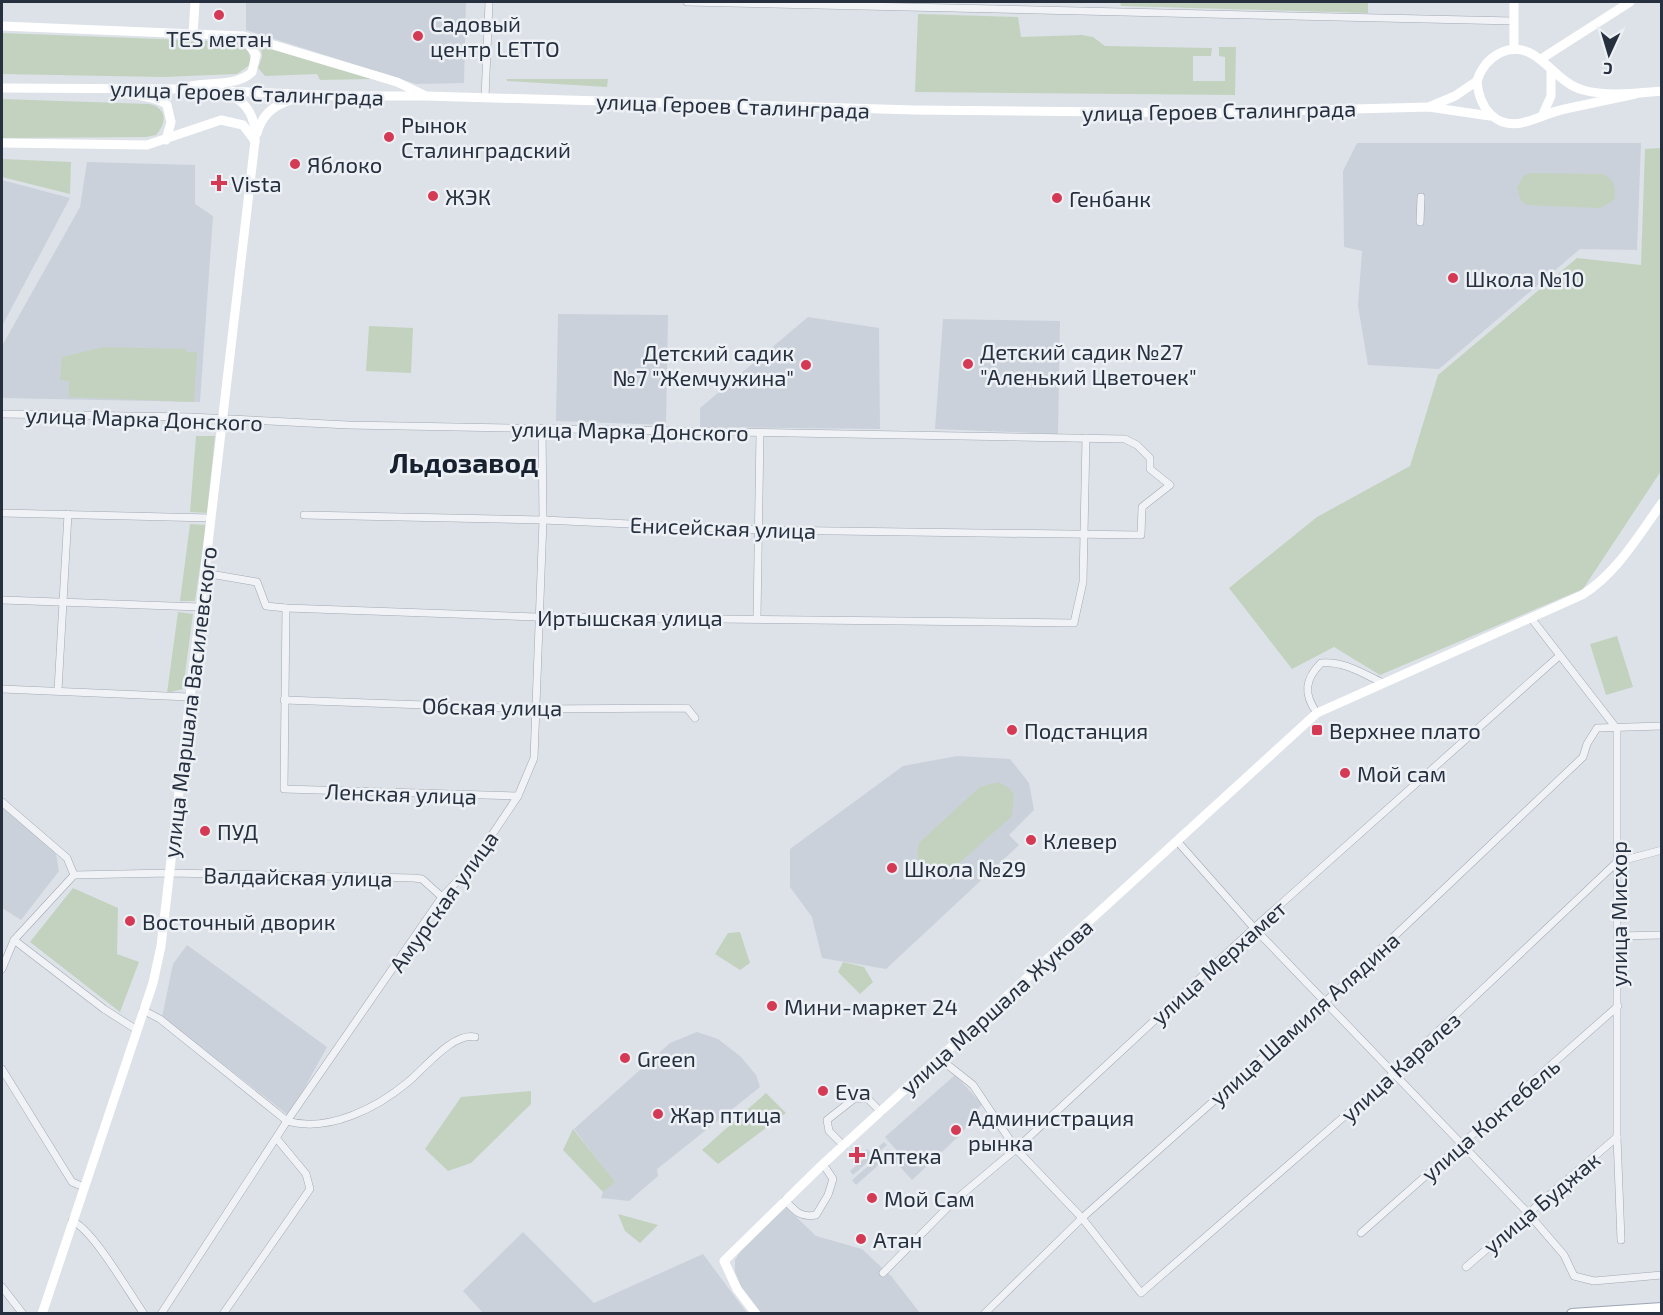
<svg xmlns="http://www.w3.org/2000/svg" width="1663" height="1315" viewBox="0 0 1663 1315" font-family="'Exo 2',sans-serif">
<rect width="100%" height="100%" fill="#dde2e8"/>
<g fill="#cbd1da">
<path d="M246 2H466L464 83 416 84 246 30Z"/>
<path d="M1357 143H1641L1637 250 1580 249 1439 369 1368 365 1358 306 1362 251 1344 247 1343 171Z"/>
<path d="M87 162 195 165V204L213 216 200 402 2 398V346L80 207Z"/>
<path d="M2 180 70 198 2 326Z"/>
<path d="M558 314 668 315 666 425 556 421Z"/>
<path d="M808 317 879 328 880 429 700 427V408Z"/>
<path d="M943 319 1060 321 1058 434 935 429Z"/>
<path d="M957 756 1010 759 1029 783 1034 810 1009 835 1019 845 886 969 822 958 812 917 790 887V849L903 766Z"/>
<path d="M2 806 56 854 59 871 21 920 2 908Z"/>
<path d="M187 945 327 1047 293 1109 288 1115 162 1017 173 964Z"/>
<path d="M697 1032 718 1039 741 1057 756 1075 760 1087 657 1169 658 1176 629 1201 601 1198 603 1192 614 1182 574 1129 670 1043Z"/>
<path d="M955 1075 982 1104 961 1134 912 1180 893 1159 899 1153 885 1137Z"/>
<path d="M884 1142 887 1145 853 1175 850 1171 865 1158 862 1154 867 1149 871 1153Z"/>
<path d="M888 1149 892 1153 856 1185 852 1180Z"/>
<path d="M786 1207 816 1236 862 1249 892 1277 920 1313H761L741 1287 735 1272V1260L740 1252Z"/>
<path d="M523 1232 594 1303 703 1254 747 1313H483L463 1291Z"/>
</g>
<g fill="#c3d2be">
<path d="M1120 2H1368V13L1121 6Z"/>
<path d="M918 14 1018 17 1021 37 1082 35 1093 37 1105 46 1212 48 1211 56H1193V81H1225V57L1219 56V47H1236L1235 95 915 92Z"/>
<path d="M2 33 237 42 249 52 251 64 237 74 163 77 2 74Z"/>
<path d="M261 45 372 79 320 80 317 74 265 76 258 68 262 57Z"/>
<path d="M507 79H608L607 87 507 81Z"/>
<path d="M2 99 150 104C167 109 167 122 156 135L146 137 2 138Z"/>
<path d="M1661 148V471L1583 589 1380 675 1334 647 1292 669 1229 588 1317 517 1410 466 1438 375 1577 258 1641 265 1645 149Z"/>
<path d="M2 159 71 162 70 194 2 177Z"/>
<path d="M1532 173 1601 174C1614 178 1617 187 1614 200L1600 208 1526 205 1521 201 1517 188 1524 175Z"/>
<path d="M369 326 413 328 411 373 366 371Z"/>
<path d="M103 347 186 349V352H197L194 402 69 397V381L60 380 62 357Z"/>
<path d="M196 436H215L207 513 190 512Z"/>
<path d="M190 524 206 525 195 601H180Z"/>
<path d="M178 612 193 614 183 689 167 693Z"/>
<path d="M1617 636 1633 687 1606 695 1590 644Z"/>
<path d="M998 782 1009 788 1014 795 1012 816 948 873C928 881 911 861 920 842L980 787Z"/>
<path d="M73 888 118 908 117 954 139 962 120 1012 30 942Z"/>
<path d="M740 932 750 963 740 970 715 954 728 933Z"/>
<path d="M843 962 864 967 873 982 860 994 838 972Z"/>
<path d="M531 1091V1104L471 1163 448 1171 425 1149 461 1097Z"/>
<path d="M766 1093 786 1113 718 1164 702 1150Z"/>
<path d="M573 1129 615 1182 603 1192 563 1150Z"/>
<path d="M618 1214 658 1225 640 1243 625 1231Z"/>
</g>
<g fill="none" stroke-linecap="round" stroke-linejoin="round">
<g stroke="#a2a9b2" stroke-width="8">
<g id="street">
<path d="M687 2 1514 21"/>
<path d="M485 98 489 2"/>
<path d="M1420 222 1421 197"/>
<path d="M2 414 190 417 348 425 1125 439 1137 445 1150 458V469L1170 485 1142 507 1141 535 761 530 543 520 304 515"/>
<path d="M2 513 211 518"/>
<path d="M204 573 257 582 266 606 286 608 537 617 1074 623 1083 582 1086 438"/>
<path d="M2 600 200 607"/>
<path d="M286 608 284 789 518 796"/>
<path d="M757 618 760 433"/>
<path d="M1531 618 1617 729V1137L1621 1240"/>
<path d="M2 689 189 697"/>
<path d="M58 690 68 514"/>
<path d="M284 700 537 709 687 708 695 718"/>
<path d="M1317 713C1303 694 1305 679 1321 663 1344 661 1362 673 1381 682"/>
<path d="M2 802 67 858 74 875"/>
<path d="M1177 841 1254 928 1527 1212 1564 1255 1574 1276 1594 1281 1662 1275"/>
<path d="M74 875 169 873 413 878 422 879 442 897"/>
<path d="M1619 936 1662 935"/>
<path d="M14 940 104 1009 137 1030"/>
<path d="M2 969 14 940 74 875"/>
<path d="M143 1010 160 1019 287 1121C328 1133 377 1108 408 1082 424 1069 453 1032 475 1037"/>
<path d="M939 1058 973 1085 1016 1149 1082 1218 1141 1293 1393 1074 1617 862 1662 850"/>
<path d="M2 1069 72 1182 84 1187"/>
<path d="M844 1146 829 1131 827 1120 855 1098 868 1099 881 1112"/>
<path d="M785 1200C795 1211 800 1218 816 1215L828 1195 833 1179 823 1164"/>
<path d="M72 1221C93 1229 129 1293 144 1314"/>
<path d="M1361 1233 1618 1006"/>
<path d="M1466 1267 1617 1137"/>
<path d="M883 1273 954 1201 1016 1149 1254 928 1558 657"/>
<path d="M2 1287 23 1314"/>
<path d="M161 1314 287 1121 442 897 469 869 518 796 534 758 543 520 542 428"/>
<path d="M223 1314 310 1189 306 1174 277 1139"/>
<path d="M984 1314 1082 1218 1325 1002 1583 757 1587 744 1597 728 1662 726"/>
</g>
</g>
<g stroke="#9ca6b4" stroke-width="12">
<path id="primary" d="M1572 1314 1662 1308"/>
</g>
<use href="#street" stroke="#f0f2f6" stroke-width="7"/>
<g stroke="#fff" stroke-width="9">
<path d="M2 26 243 36 397 82 424 95"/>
<path d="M193 34 195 2"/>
<path d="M1514 49V2"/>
<path d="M1541 59 1630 2"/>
<path d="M191 86C211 82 238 86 252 72L256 55 243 36"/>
<path d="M2 88 179 89 343 96H426L915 110 1209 113 1429 107 1490 116"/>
<path d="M115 91C129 95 158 96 167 105L171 122 166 140"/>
<path d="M1639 93C1613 99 1587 104 1561 110 1548 113 1538 119 1525 122 1496 130 1479 108 1477 81 1481 68 1488 59 1500 53 1536 36 1552 82 1583 90 1608 97 1636 93 1662 91"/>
<path d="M1431 106 1455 96 1477 81"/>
<path d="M1543 114 1551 96V71"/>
<path d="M257 133C263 110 280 102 301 97"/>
<path d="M2 143 147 145 221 120 243 125 255 141"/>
<path d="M42 1314 153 983 161 946 255 141C256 119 249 102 227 94"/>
<path d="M756 1314 737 1289 724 1261 823 1164 1317 713 1582 595C1617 573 1638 536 1662 503"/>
</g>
<use href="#primary" stroke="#fff" stroke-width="10"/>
</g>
<g fill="#d53a55" stroke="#edf1f5" stroke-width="2">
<circle cx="219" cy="15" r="6"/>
<circle cx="418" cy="36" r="6"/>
<circle cx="389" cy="137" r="6"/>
<circle cx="295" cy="164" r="6"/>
<path d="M216 174h6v6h6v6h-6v6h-6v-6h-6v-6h6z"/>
<circle cx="433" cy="196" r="6"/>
<circle cx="1057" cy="198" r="6"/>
<circle cx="1453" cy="278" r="6"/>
<circle cx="968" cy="364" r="6"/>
<circle cx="806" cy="365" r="6"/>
<circle cx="1012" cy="730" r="6"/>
<rect x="1311" y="724" width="12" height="12" rx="3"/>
<circle cx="1345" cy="773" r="6"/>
<circle cx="205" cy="831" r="6"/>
<circle cx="1031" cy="840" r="6"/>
<circle cx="892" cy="868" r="6"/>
<circle cx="130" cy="921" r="6"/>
<circle cx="772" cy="1006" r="6"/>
<circle cx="625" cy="1058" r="6"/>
<circle cx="823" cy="1091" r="6"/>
<circle cx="658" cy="1114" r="6"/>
<circle cx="956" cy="1130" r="6"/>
<path d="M854 1146h6v6h6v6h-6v6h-6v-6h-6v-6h6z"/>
<circle cx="872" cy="1198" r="6"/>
<circle cx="861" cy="1239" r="6"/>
</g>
<g text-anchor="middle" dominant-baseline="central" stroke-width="5" stroke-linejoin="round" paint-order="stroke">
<g font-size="22" fill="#26303f" stroke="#edf1f5" text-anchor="start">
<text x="430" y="23">Садовый<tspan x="430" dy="25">центр LETTO</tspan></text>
<text x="219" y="38" text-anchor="middle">TES метан</text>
<text x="401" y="124">Рынок<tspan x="401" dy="25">Сталинградский</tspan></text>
<text x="307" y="164">Яблоко</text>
<text x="231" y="183">Vista</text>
<text x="445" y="196">ЖЭК</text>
<text x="1069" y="198">Генбанк</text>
<text x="1465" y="278">Школа №10</text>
<text x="980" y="351">Детский садик №27<tspan x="980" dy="25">"Аленький Цветочек"</tspan></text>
<text x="794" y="352" text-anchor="end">Детский садик<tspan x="794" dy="25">№7 "Жемчужина"</tspan></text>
<text x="1024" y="730">Подстанция</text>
<text x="1329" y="730">Верхнее плато</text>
<text x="1357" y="773">Мой сам</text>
<text x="217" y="831">ПУД</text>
<text x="1043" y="840">Клевер</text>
<text x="904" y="868">Школа №29</text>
<text x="142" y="921">Восточный дворик</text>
<text x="784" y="1006">Мини-маркет 24</text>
<text x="637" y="1058">Green</text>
<text x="835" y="1091">Eva</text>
<text x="670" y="1114">Жар птица</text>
<text x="968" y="1117">Администрация<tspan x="968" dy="25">рынка</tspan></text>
<text x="869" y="1155">Аптека</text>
<text x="884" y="1198">Мой Сам</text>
<text x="873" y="1239">Атан</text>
</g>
<g font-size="22" fill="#26303f" stroke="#edf1f5">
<text transform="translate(247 92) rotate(2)">улица Героев Сталинграда</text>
<text transform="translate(733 105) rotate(2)">улица Героев Сталинграда</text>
<text transform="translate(1219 110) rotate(-1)">улица Героев Сталинграда</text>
<text transform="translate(144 418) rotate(2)">улица Марка Донского</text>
<text transform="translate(630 430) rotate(1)">улица Марка Донского</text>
<text transform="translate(723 527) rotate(2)">Енисейская улица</text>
<text x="630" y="617">Иртышская улица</text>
<text transform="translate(189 702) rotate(-83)">улица Маршала Василевского</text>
<text transform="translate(492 706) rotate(1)">Обская улица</text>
<text transform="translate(401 793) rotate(2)">Ленская улица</text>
<text transform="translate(298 876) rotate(1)">Валдайская улица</text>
<text transform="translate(443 901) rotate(-54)">Амурская улица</text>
<text transform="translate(1618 914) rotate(-90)">улица Мисхор</text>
<text transform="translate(1218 962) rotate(-42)">улица Мерхамет</text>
<text transform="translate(996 1006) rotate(-42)">улица Маршала Жукова</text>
<text transform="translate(1304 1018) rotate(-42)">улица Шамиля Алядина</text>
<text transform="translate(1400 1066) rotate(-42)">улица Каралез</text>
<text transform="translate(1490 1119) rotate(-41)">улица Коктебель</text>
<text transform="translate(1541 1202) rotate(-40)">улица Буджак</text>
</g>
<g font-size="28" font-weight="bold" fill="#182130" stroke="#edf1f5">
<text x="464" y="462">Льдозавод</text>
</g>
</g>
<rect width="1663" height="1315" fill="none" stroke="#26303f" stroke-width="6"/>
<g transform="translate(1609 54) rotate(184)" stroke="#edf1f5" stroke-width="4.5" paint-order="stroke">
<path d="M0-4.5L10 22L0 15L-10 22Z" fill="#26303f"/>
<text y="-9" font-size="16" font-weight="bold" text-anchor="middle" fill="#26303f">С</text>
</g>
</svg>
